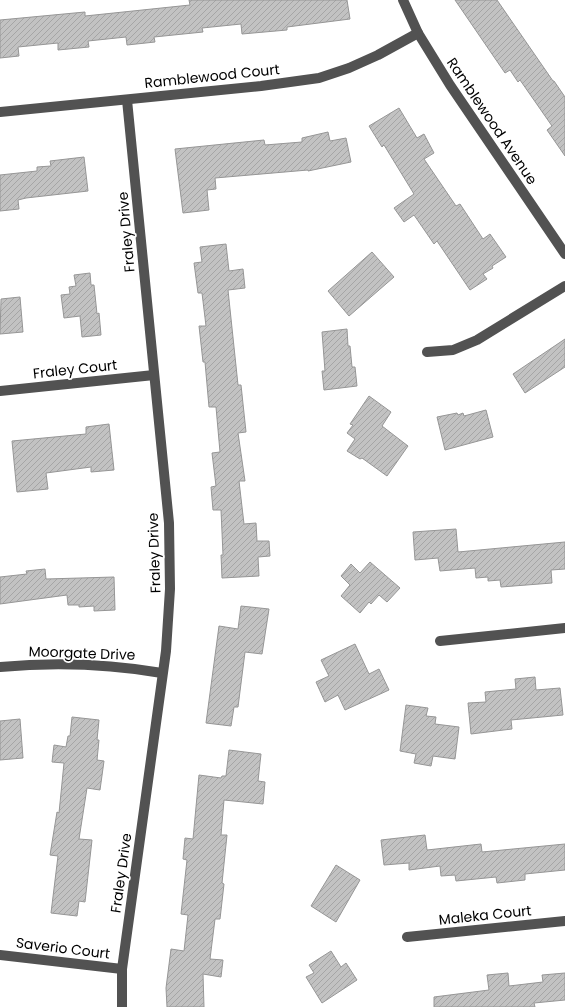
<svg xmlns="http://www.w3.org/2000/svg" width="565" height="1007" viewBox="0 0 565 1007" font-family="Poppins,sans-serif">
<defs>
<pattern id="building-hatch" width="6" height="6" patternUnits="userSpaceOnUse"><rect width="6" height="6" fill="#c2c2c2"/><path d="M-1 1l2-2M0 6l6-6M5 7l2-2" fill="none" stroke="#a5a5a5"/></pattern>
</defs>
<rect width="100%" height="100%" fill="#fff"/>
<g fill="url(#building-hatch)" stroke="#969696">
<path d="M189 0H347L350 19 287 27V30L242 34 241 24 202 28 203 32 154 37 155 42 127 45 126 37 88 41 89 47 58 50V43L18 47 19 56 0 58V20L85 12V16L190 5Z"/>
<path d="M455 0H497L553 81H554L565 97V156L547 130 552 126 520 80 518 82 510 70 505 73Z"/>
<path d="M399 108 417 138 424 134 434 153 424 159 456 206 460 204 483 239 490 234 506 257 492 266 493 268 483 274 487 279 470 290 437 241 434 244 414 215 404 222 394 208 414 194 384 145 382 147 369 126Z"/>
<path d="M328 132 330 141 346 138 351 162 308 171V170L215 178 216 189 207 190 209 210 183 213 175 149 264 140 265 145 302 142V138Z"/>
<path d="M84 157 88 191 26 198 18 200 19 209 0 211V175L37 171V167L51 166 50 161Z"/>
<path d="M226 244 229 271 243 269 245 288 228 290 238 385H241L246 432 238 433 245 481H239L244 524 256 523 257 541H269L270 556 258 557 259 576 222 578 221 555H223L221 510H213L211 487 216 486 212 453 220 452 216 407H209L205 362H203L199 326H206L202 293H198L194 263 202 262 200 247Z"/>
<path d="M372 252 394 277 349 316 328 291Z"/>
<path d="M90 273 91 285H94L97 314 99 313 101 335 82 337 80 316 64 318 61 295 70 294 69 287 76 286 74 275Z"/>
<path d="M20 297 23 332 0 334 1 299Z"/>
<path d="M347 329 348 346H350L352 367H355L357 386 324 390 322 371H325L322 332Z"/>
<path d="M565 339V367L525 393 513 374Z"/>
<path d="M369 396 391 412 382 426 408 446 387 476 362 458 360 459 347 451 355 439 347 433 353 425 350 424Z"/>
<path d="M486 410 493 437 445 450 437 417 457 413 458 415 463 413 464 416Z"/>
<path d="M109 424 114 470 91 472V467L46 473 48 489 17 492 12 441 86 434V427Z"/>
<path d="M456 529 458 552 565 542V569L551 570 552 583 501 587 500 580 488 581V577L476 578 475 568 440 571 438 558 415 560 413 532Z"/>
<path d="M370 562 400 588 387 602 379 595 371 604 369 602 360 613 341 596 350 585 341 576 351 564 360 573Z"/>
<path d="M45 569 46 579 114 577 115 610 94 611V606L79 607V605H68L67 595 0 604V577L27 574 26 571Z"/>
<path d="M241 606 269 609 262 654 245 652 238 707H234L231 726 206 723 219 626 238 629Z"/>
<path d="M355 644 369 674 379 669 389 690 345 710 338 695 325 702 316 682 329 676 321 660Z"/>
<path d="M535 677 536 690 560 688 563 715 511 720 512 729 471 734 468 703 486 702 485 692 516 689 515 679Z"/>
<path d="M406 705 428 708 426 716 436 717 435 724 459 727 455 759 433 756 431 766 414 763 416 754 400 751Z"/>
<path d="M72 717 99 720 97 740H99L97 760 104 761 100 790 87 788 79 839 92 840 85 902 79 901 77 916 51 913 58 856 50 855 57 812 59 813 64 763 52 762 54 745 66 747 68 736H70Z"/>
<path d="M20 719 23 758 0 760V721Z"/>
<path d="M229 750 261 754 258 781 265 782 263 804 224 800 221 835H227L222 883 224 884 220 919H215L210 959 223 960 221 977 203 974 204 1007H167L166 988 171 949 184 951 188 915 181 914 187 860 183 859 185 838 193 839 199 775 221 778 222 776H226Z"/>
<path d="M425 835 427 850 481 844 482 852 565 844V870L525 874V880L497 883 496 877 456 881 455 875 441 876 440 866 409 870V863L384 865 381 840Z"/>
<path d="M336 865 360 880 336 922 311 906Z"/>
<path d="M331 951 341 967 346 963 357 980 322 1003 306 977 314 973 309 965Z"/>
<path d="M508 973 509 986 543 982 542 975 565 973V1000L534 1003 535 1007H434V997L489 990 487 975Z"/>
</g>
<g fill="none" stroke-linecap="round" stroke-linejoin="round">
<g stroke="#525252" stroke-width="10">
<path d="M403 0 418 33 450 85 565 254"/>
<path d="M0 112 261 86 319 78 349 68 378 55 418 33"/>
<path d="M427 352 453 350 477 340 565 286"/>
<path d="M0 391 154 375"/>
<path d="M440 641 565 628"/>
<path d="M0 667C54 662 109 664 162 673"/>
<path d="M407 937 565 921"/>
<path d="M0 955 122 969"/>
<path d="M122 1007V969L166 651 170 589 169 523 127 100"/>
</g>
</g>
<g text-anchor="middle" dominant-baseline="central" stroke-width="3.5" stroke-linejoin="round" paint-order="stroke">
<g font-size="14" fill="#000" stroke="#fff">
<text transform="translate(212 76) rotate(-6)">Ramblewood Court</text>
<text transform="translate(492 121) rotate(56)">Ramblewood Avenue</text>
<text transform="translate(126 232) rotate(-95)">Fraley Drive</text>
<text transform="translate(75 369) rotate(-6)">Fraley Court</text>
<text transform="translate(154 553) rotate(-92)">Fraley Drive</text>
<text transform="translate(82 653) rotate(2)">Moorgate Drive</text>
<text transform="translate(121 873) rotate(-82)">Fraley Drive</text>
<text transform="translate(485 915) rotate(-6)">Maleka Court</text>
<text transform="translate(63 948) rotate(7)">Saverio Court</text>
</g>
</g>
</svg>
